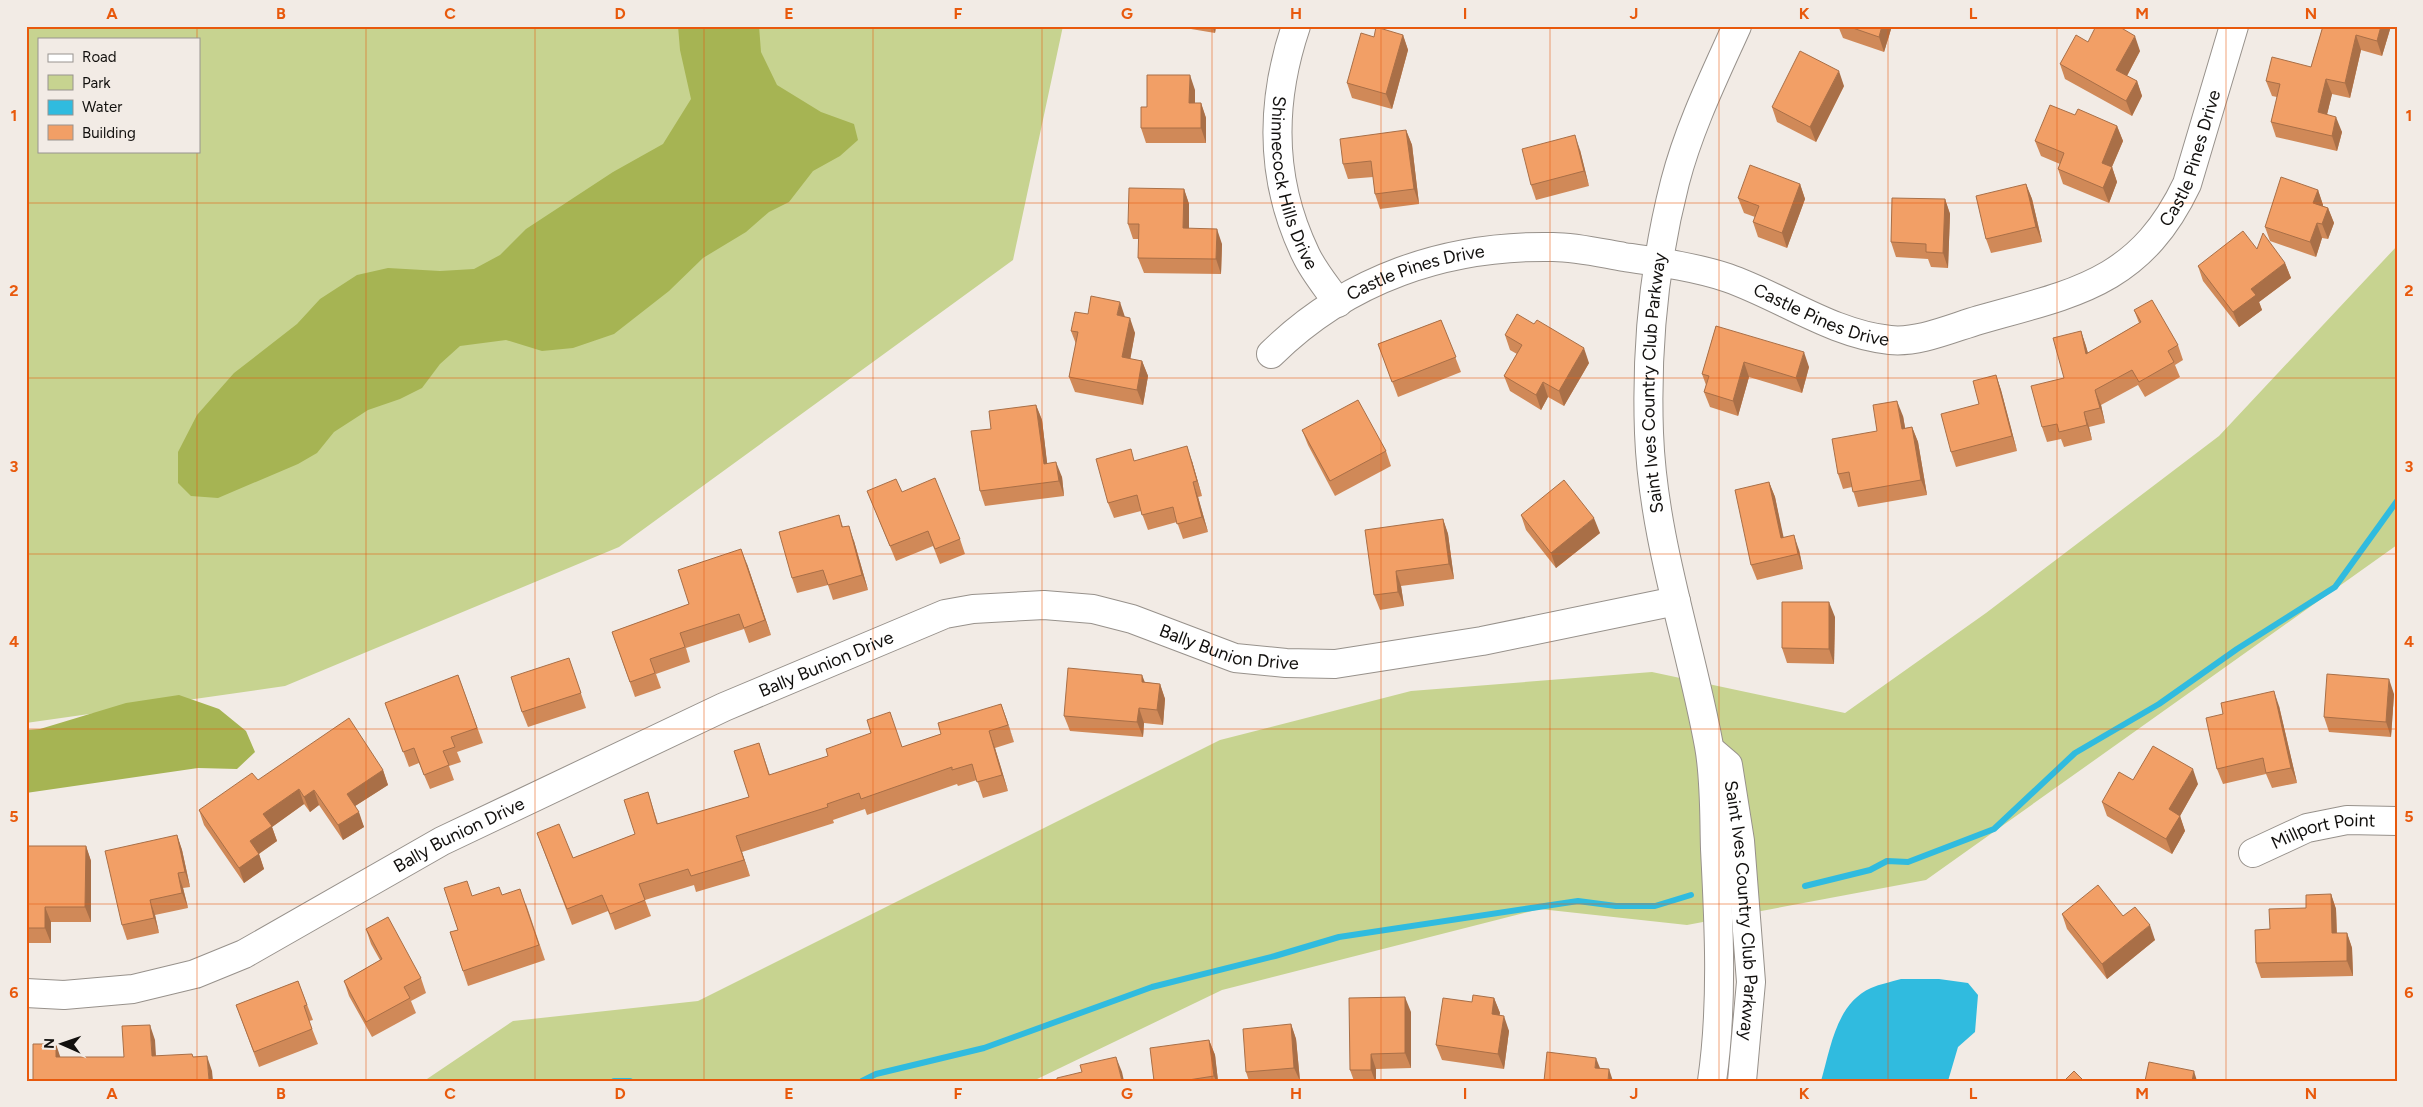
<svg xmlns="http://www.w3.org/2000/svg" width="2423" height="1107" viewBox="0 0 2423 1107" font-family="Figtree,sans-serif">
<rect width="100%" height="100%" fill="#f2ebe5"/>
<g fill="#c7d390" fill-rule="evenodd">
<path d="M26 26H1063L1013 260 619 547 285 686 26 723ZM39 39H199V151H39Z"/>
<path d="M2397 246V545L1926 880 1687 925 1540 909 1222 990 1033 1081H424L513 1021 698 1001 1220 740 1411 691 1652 672 1845 713 1986 613 2219 436Z"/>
</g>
<g fill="#a6b453">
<path d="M678 26H759L761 52 777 85 821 112 854 124 858 140 840 156 813 171 789 202 769 212 746 232 703 258 669 291 614 334 573 348 542 351 506 340 460 346 440 364 422 388 400 399 368 410 334 432 317 453 298 464 218 498 191 496 178 483V452L197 415 234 373 297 324 320 299 357 275 388 268 440 271 474 269 500 255 526 229 613 172 663 144 691 99 680 50Z"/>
<path d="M179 695 219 709 246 731 255 752 237 769 198 768 26 793V730L40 729 126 703Z"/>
</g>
<path fill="#30bbdf" d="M1901 979H1939L1968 983 1978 995 1975 1032 1958 1047 1948 1081H1821C1831 1047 1836 1004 1871 988 1880 984 1891 982 1901 979Z"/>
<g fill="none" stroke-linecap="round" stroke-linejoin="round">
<g stroke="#30bbdf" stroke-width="6">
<path d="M1805 886 1870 870 1887 861 1908 862 1994 829 2075 753 2159 704 2237 649 2335 587 2397 501"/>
<path d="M614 1081H630"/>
<path d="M862 1081 876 1074 984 1048 1152 987 1275 956 1339 937 1578 901 1616 906H1655L1691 895"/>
</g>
<g stroke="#97918b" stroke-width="30">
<g id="minor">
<path id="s1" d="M1296 26C1270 103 1270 181 1306 255 1314 272 1327 287 1338 303"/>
<path id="s2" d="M1271 354C1347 279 1446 245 1553 247 1576 247 1601 253 1624 257 1658 262 1695 267 1728 278 1782 297 1832 334 1890 340 1919 343 1952 328 1979 320 2075 293 2140 283 2187 184L2234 26"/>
<path id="s3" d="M1714 753 1728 765 1740 841 1751 982 1742 1081"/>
<path id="s4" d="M2253 853 2307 828 2347 820 2397 821"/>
<path id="s5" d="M26 993 64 995 133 989 195 974 244 954 442 841 724 707 945 614 973 609 1044 605 1093 609 1132 619 1235 658 1286 663 1335 664 1482 641 1676 601"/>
<path id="s6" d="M1712 1081C1723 1005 1719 925 1715 849 1714 815 1715 779 1709 746 1690 642 1653 540 1649 433 1646 348 1654 264 1675 182 1689 128 1714 77 1737 26"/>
</g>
</g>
<use href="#minor" stroke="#fff" stroke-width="28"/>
</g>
<g fill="#d08958">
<path d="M1173 26H1216L1215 33Z"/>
<path d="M1838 26H1892L1884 52 1843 38Z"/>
<path d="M2323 26H2391L2382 56 2361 50 2350 98 2332 94 2327 114 2342 132 2337 151 2276 137 2271 122 2277 97 2272 96 2266 81 2311 67Z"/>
<path d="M1403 35 1408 50 1392 109 1352 98 1347 83 1374 37Z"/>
<path d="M2088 42 2140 51 2127 76 2137 81 2142 96 2132 116 2065 79 2060 64Z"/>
<path d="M1844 86 1816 142 1777 122 1772 107Z"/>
<path d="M1195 90V103H1201L1206 118V143H1146L1141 128 1147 107Z"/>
<path d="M2075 115 2117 126 2123 141 2112 167 2117 182 2109 203 2063 184 2058 169 2060 164 2041 156 2035 141Z"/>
<path d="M1406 130 1412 145 1419 204 1380 209 1375 194 1373 177 1348 179 1343 164Z"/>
<path d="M1580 150 1589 186 1536 200 1531 185Z"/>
<path d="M1800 184 1805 199 1787 248 1758 237 1753 222 1755 217 1744 213 1738 198Z"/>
<path d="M2026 184 2032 199 2042 242 1991 253 1986 239Z"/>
<path d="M1184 189 1189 204V229L1222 244 1221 274 1144 273 1138 258 1139 239H1133L1128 224Z"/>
<path d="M2318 190 2323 205V206L2328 208 2334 223 2328 239 2322 238 2316 257 2270 241 2265 227Z"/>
<path d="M1945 199 1950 214 1948 268 1931 267 1928 259 1896 257 1891 242Z"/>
<path d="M2257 249 2285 263 2291 278 2259 302 2262 310 2239 327 2203 281 2198 266Z"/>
<path d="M2134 310 2178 345 2183 360 2175 365 2180 377 2145 397 2138 385 2101 405 2105 423 2089 427 2092 440 2064 447 2061 439 2047 442 2042 427 2064 378 2081 331 2088 353 2139 323Z"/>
<path d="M1088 314 1125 317 1135 333 1130 359 1142 361 1148 376 1143 405 1075 392 1069 377 1076 344 1071 331Z"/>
<path d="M1441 320 1461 372 1398 397 1378 344Z"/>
<path d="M1716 326 1809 367 1802 393 1749 377 1738 416 1710 407 1704 392 1706 385 1702 374Z"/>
<path d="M1505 335 1589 363 1564 406 1548 397 1541 410 1510 391 1504 376 1517 354 1510 350Z"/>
<path d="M1996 375 2001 390 2017 451 1956 467 1951 452Z"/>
<path d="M1036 405 1042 420 1047 463 1062 477 1064 496 985 506 980 491 991 429Z"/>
<path d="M1903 416 1905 428 1912 427 1918 442 1927 495 1858 507 1852 487 1843 489 1838 474 1877 431Z"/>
<path d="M1302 430 1386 451 1391 466 1335 496 1308 445Z"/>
<path d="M1135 461H1192L1202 496 1198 497 1208 532 1183 539 1177 522 1148 530 1141 511 1114 518 1108 503Z"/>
<path d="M1769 482 1775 497 1783 538 1799 550 1803 569 1757 580 1751 565Z"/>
<path d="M867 491 902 492 960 539 965 554 940 564 933 546 896 561Z"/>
<path d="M839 515 843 527 854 541 868 590 833 600 828 585 797 593 792 578Z"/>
<path d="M1521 515 1600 533 1556 568 1526 530Z"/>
<path d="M1443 519 1448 534 1454 579 1401 586 1404 606 1380 610 1374 595Z"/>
<path d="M747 564 771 635 749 643 744 629 686 648 690 662 656 674 661 688 635 697 612 632 689 604Z"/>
<path d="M1835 617 1834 664 1787 663 1782 648Z"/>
<path d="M574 673 586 708 528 727 522 712Z"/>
<path d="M458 675 483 743 457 752 461 762 449 766 454 780 430 789 419 763 409 767 385 703Z"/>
<path d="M1145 682 1160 684 1165 699 1163 725 1144 723 1143 737 1070 731 1064 716Z"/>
<path d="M2394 694 2391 737 2329 732 2324 717Z"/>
<path d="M1001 704 1014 742 995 748 1008 791 983 798 977 780 958 786 957 784 867 815 865 809 833 820 834 823 742 852 750 876 696 892 694 885 645 900 651 916 615 930 608 911 572 925 537 833 573 858 635 834 648 792 658 824 749 797 759 743 770 775 903 747 941 734Z"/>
<path d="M2279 706 2297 783 2272 788 2266 774 2223 784 2217 769Z"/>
<path d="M383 770 388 785 355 806 364 827 343 840 319 805 310 812 304 804 272 827 277 841 259 854 264 869 244 883 204 825 199 810 258 780Z"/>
<path d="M2198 784 2180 816 2185 831 2172 854 2107 816 2102 802Z"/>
<path d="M177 835 182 850 190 887 183 888 188 908 155 915 159 933 127 940 122 925Z"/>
<path d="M26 846H86L91 861V922H51V943H27L26 942Z"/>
<path d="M2331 894 2336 909 2337 933H2347L2352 948 2353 976 2261 978 2256 963 2306 908Z"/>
<path d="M502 895 526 904 545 960 468 986 450 932 458 930 472 896Z"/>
<path d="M2062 914 2123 916 2155 940 2107 979 2067 929Z"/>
<path d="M366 929 421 978 426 993 411 1001 416 1013 372 1037 349 996 344 981 380 960 371 944Z"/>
<path d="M298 981 313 1020 309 1021 318 1044 259 1067 236 1005Z"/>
<path d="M1494 998 1500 1013 1499 1015 1509 1031 1504 1069 1442 1060 1436 1045 1472 1002Z"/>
<path d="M1411 1012V1068L1376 1069V1081H1354L1350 1070Z"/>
<path d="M1291 1024 1296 1039 1300 1081H1249L1246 1072Z"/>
<path d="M1209 1040 1215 1055 1218 1081H1154Z"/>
</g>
<g fill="#a96f47">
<path d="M1212 26H1216L1215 33Z"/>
<path d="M1882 26H1892L1884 52 1879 37Z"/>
<path d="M2381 26H2391L2382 56 2377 41Z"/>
<path d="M1403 35 1408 50 1392 109 1386 94Z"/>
<path d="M2356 35 2361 50 2350 98 2345 83Z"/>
<path d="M2135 36 2140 51 2122 85 2116 70Z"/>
<path d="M1839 71 1844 86 1816 142 1810 127Z"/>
<path d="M1190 75 1195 90V118L1189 103Z"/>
<path d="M2326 79 2332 94 2324 127 2318 112Z"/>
<path d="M2137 81 2142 96 2132 116 2126 101Z"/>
<path d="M1201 103 1206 118V143L1201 128Z"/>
<path d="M2336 117 2342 132 2337 151 2332 136Z"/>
<path d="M2117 126 2123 141 2110 171 2112 167 2117 182 2109 203 2103 188 2102 163Z"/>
<path d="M1406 130 1412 145 1419 204 1414 189Z"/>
<path d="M1575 135 1580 150 1589 186 1584 171Z"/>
<path d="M1800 184 1805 199 1787 248 1782 233Z"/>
<path d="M2026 184 2032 199 2042 242 2036 227Z"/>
<path d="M1184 189 1189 204V243L1183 228Z"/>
<path d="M2318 190 2323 205 2319 218 2313 203Z"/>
<path d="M1945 199 1950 214 1948 268 1943 253Z"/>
<path d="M2328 208 2334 223 2328 239 2322 224Z"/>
<path d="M2317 223 2322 238 2316 257 2310 242Z"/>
<path d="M1217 229 1222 244 1221 274 1216 259Z"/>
<path d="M2285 263 2291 278 2259 302 2262 310 2239 327 2233 312 2251 289Z"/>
<path d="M1120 302 1125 317 1117 315Z"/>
<path d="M1130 318 1135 333 1128 372 1122 357Z"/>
<path d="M2081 331 2086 346 2092 369 2086 354Z"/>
<path d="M1584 348 1589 363 1564 406 1559 391Z"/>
<path d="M1804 352 1809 367 1802 393 1796 378Z"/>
<path d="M1142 361 1148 376 1143 405 1137 390Z"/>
<path d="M1744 362 1749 377 1738 416 1733 401Z"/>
<path d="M1996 375 2001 390 2017 451 2012 436Z"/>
<path d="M1543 382 1548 397 1541 410 1536 395Z"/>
<path d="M2095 390 2101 405 2105 423 2100 408Z"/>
<path d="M1897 401 1903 416 1908 444 1902 429Z"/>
<path d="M1036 405 1042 420 1049 479 1044 464Z"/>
<path d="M2084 412 2089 427 2092 440 2087 425Z"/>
<path d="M1912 427 1918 442 1927 495 1921 480Z"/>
<path d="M1187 446 1192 461 1202 496 1197 481Z"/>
<path d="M1056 462 1062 477 1064 496 1059 481Z"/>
<path d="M1193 482 1198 497 1208 532 1202 517Z"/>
<path d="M1769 482 1775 497 1787 553 1781 538Z"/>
<path d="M1594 518 1600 533 1556 568 1551 553Z"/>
<path d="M1443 519 1448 534 1454 579 1449 564Z"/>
<path d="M849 526 854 541 868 590 862 575Z"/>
<path d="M1794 535 1799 550 1803 569 1798 554Z"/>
<path d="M741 549 747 564 771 635 765 620Z"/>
<path d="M1396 571 1401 586 1404 606 1398 592Z"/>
<path d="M1829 602 1835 617 1834 664 1829 649Z"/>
<path d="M1142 675 1148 690 1142 682Z"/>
<path d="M2389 679 2394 694 2391 737 2386 722Z"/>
<path d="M1160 684 1165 699 1163 725 1157 710Z"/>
<path d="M2274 691 2279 706 2297 783 2291 768Z"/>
<path d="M1001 704 1007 720 1014 742 1008 725Z"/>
<path d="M1139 708 1144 723 1143 737 1137 722Z"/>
<path d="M989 731 995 748 1008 791 1002 775Z"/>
<path d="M2193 769 2198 784 2180 816 2185 831 2172 854 2166 839 2169 809Z"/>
<path d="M383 770 388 785 352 808 347 794Z"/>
<path d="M299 789 304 804 272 827 277 841 257 855 259 854 264 869 244 883 239 868 263 814Z"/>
<path d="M314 790 319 805 310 812 304 797Z"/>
<path d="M359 812 364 827 343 840 338 825Z"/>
<path d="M177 835 182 850 190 887 185 872Z"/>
<path d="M736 836 742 852 750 876 744 860Z"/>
<path d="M86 846 91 861V922L85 907Z"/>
<path d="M178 873 183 888 188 908 182 893Z"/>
<path d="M2331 894 2336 909 2337 948 2332 933Z"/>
<path d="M150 900 155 915 159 933 154 918Z"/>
<path d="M45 907 51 922V943L45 928Z"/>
<path d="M2150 925 2155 940 2107 979 2102 964Z"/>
<path d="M2347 933 2352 948 2353 976 2347 961Z"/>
<path d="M1405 997 1411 1012V1068L1405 1053Z"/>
<path d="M1494 998 1500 1013 1497 1029 1492 1014Z"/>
<path d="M1504 1016 1509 1031 1504 1069 1498 1054Z"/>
<path d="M1291 1024 1296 1039 1300 1081 1294 1068Z"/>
<path d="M150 1025 155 1040 157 1071 152 1056Z"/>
<path d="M1209 1040 1215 1055 1218 1081H1216L1214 1076Z"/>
<path d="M56 1044 61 1059 56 1057Z"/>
<path d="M1371 1054 1376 1069V1081H1375L1371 1070Z"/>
<path d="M207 1056 212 1071 213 1081 209 1080Z"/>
<path d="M1116 1057 1122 1072 1124 1081H1122Z"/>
<path d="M1596 1058 1602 1073 1595 1068Z"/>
<path d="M1609 1069 1613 1081H1608Z"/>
<path d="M2194 1071 2197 1081H2192Z"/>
</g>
<g fill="#f29f66" stroke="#a96f47">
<path d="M1847 26H1882L1879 37Z"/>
<path d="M2096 26H2118L2135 36 2116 70 2137 81 2126 101 2060 64 2076 35 2088 42Z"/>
<path d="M2323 26H2381L2377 41 2356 35 2345 83 2326 79 2318 112 2336 117 2332 136 2271 122 2280 84 2266 81 2272 57 2311 67Z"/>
<path d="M1376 27 1403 35 1386 94 1347 83 1361 33 1374 37Z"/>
<path d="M1800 51 1839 71 1810 127 1772 107Z"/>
<path d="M1147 75H1190L1189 103H1201V128H1141V107H1147Z"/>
<path d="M2050 105 2075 115 2078 109 2117 126 2102 163 2112 167 2103 188 2058 169 2064 153 2035 141Z"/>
<path d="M1406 130 1414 189 1375 194 1371 161 1343 164 1340 139Z"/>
<path d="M1575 135 1584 171 1531 185 1522 149Z"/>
<path d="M1750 165 1800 184 1782 233 1753 222 1759 206 1738 198Z"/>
<path d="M2281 177 2318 190 2313 203 2328 208 2322 224 2317 223 2310 242 2265 227Z"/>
<path d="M2026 184 2036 227 1986 239 1976 196Z"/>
<path d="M1129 188 1184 189 1183 228 1217 229 1216 259 1138 258 1139 224H1128Z"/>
<path d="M1892 198 1945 199 1943 253 1926 252V244L1891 242Z"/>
<path d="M2243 231 2257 249 2263 233 2285 263 2251 289 2256 295 2233 312 2198 266Z"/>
<path d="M1091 296 1120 302 1117 315 1130 318 1122 357 1142 361 1137 390 1069 377 1078 332 1071 331 1075 312 1088 314Z"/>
<path d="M2152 300 2178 345 2168 351 2174 362 2139 382 2132 370 2095 390 2100 408 2084 412 2087 425 2059 432 2057 424 2042 427 2031 386 2064 378 2053 338 2081 331 2086 354 2141 322 2134 310Z"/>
<path d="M1517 314 1534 324 1537 320 1584 348 1559 391 1543 382 1536 395 1504 376 1522 345 1505 335Z"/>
<path d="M1441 320 1456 357 1392 382 1378 344Z"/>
<path d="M1716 326 1804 352 1796 378 1744 362 1733 401 1704 392 1709 376 1702 374Z"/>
<path d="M1996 375 2012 436 1951 452 1941 414 1979 404 1973 381Z"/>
<path d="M1358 400 1386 451 1330 481 1302 430Z"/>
<path d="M1897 401 1902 429 1912 427 1921 480 1853 492 1849 472 1838 474 1832 439 1877 431 1873 405Z"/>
<path d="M1036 405 1044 464 1056 462 1059 481 980 491 971 431 991 429 989 411Z"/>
<path d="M1187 446 1197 481 1193 482 1202 517 1177 524 1173 507 1142 515 1137 495 1108 503 1096 459 1131 449 1134 461Z"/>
<path d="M935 478 960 539 935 549 928 531 890 546 867 491 896 479 902 492Z"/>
<path d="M1564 480 1594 518 1551 553 1521 515Z"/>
<path d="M1769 482 1781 538 1794 535 1798 554 1751 565 1735 490Z"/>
<path d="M839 515 842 527 849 526 862 575 828 585 823 570 792 578 779 532Z"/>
<path d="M1443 519 1449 564 1396 571 1398 592 1374 595 1365 530Z"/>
<path d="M741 549 765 620 744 628 739 614 680 633 685 647 650 659 655 673 630 682 612 632 689 604 678 570Z"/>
<path d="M1782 602H1829V649L1782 648Z"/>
<path d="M569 658 581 693 522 712 511 677Z"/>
<path d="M1068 668 1142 675V682L1160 684 1157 710 1139 708 1137 722 1064 716Z"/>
<path d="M2327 674 2389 679 2386 722 2324 717Z"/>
<path d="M458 675 477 728 451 737 455 747 443 751 449 765 424 775 414 748 403 752 385 703Z"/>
<path d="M2274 691 2291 768 2266 773 2263 758 2217 769 2206 718 2223 714 2221 703Z"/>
<path d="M1001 704 1008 725 989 731 1002 775 977 782 972 764 952 770V767L861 799 859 793 827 804 828 807 736 836 744 860 691 876 688 869 639 884 645 900 610 914 602 895 567 909 537 833 559 824 573 858 635 834 624 800 648 792 657 824 749 797 734 751 759 743 769 775 828 756 826 749 871 733 867 720 890 712 902 747 941 734 938 723Z"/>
<path d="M349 718 383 770 347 794 359 812 338 825 314 790 304 797 299 789 263 814 272 826 250 841 259 854 239 868 199 810 252 773 258 780Z"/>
<path d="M2153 746 2193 769 2169 809 2180 816 2166 839 2102 802 2119 772 2133 780Z"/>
<path d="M177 835 185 872 178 873 182 893 150 900 154 918 122 925 105 851Z"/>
<path d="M26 846H86L85 907H45V928H26Z"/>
<path d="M467 881 472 896 499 887 502 895 520 889 539 945 463 971 450 932 458 930 444 888Z"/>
<path d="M2098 885 2123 916 2135 907 2150 925 2102 964 2062 914Z"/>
<path d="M2331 894 2332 933H2347V961L2256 963 2255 930 2270 929 2269 909 2306 908V895Z"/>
<path d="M388 917 421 978 404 987 410 998 366 1022 344 981 382 959 366 929Z"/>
<path d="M298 981 307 1005 304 1006 312 1029 254 1052 236 1005Z"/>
<path d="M1473 995 1494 998 1492 1014 1504 1016 1498 1054 1436 1045 1443 998 1472 1002Z"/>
<path d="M1405 997V1053L1371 1054V1070H1350L1349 998Z"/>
<path d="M1291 1024 1294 1068 1246 1072 1243 1029Z"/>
<path d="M150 1025 152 1056 192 1054 193 1057 207 1056 209 1080 33 1081V1044H56V1057H124L122 1026Z"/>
<path d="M1209 1040 1214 1076 1182 1081H1154L1150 1048Z"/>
<path d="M1547 1052 1596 1058 1595 1068 1609 1069 1608 1081H1544Z"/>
<path d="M1116 1057 1122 1081H1057V1078L1082 1072 1080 1065Z"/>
<path d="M2149 1062 2194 1071 2192 1081H2145Z"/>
<path d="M2074 1071 2084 1081H2064Z"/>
</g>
<path fill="none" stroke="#e8590c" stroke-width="1" stroke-opacity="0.55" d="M197 26V39M366 26V1081M535 26V1081M704 26V1081M873 26V1081M1042 26V1081M1212 26V1081M1381 26V1081M1550 26V1081M1719 26V1081M1888 26V1081M2057 26V1081M2226 26V1081M197 151V1081M26 203H2397M26 378H2397M26 554H2397M26 729H2397M26 904H2397"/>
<g text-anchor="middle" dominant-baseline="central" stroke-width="4" stroke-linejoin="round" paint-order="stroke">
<g font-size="18" fill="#12100e" stroke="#f2ebe5">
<text stroke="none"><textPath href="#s2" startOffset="1039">Castle Pines Drive</textPath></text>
<text stroke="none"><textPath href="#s1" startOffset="161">Shinnecock Hills Drive</textPath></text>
<text stroke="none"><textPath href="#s2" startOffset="169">Castle Pines Drive</textPath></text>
<text stroke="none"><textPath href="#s2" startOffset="589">Castle Pines Drive</textPath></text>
<text stroke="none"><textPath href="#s6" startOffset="705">Saint Ives Country Club Parkway</textPath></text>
<text stroke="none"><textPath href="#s5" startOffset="1295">Bally Bunion Drive</textPath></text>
<text stroke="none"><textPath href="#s5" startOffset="875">Bally Bunion Drive</textPath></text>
<text stroke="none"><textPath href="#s4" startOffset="75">Millport Point</textPath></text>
<text stroke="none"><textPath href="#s5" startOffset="470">Bally Bunion Drive</textPath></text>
<text stroke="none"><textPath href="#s3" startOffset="165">Saint Ives Country Club Parkway</textPath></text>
</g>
</g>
<rect width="2423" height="1107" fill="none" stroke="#f2ebe5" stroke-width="55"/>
<rect x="38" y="38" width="162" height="115" fill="#f2ebe5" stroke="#98938f"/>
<rect x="48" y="54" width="25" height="8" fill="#ffffff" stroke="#98938f"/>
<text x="82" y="62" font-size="15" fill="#12100e">Road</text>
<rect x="48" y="75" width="25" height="15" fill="#c7d390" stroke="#98938f"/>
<text x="82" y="88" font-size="15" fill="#12100e">Park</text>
<rect x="48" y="100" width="25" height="15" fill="#30bbdf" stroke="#98938f"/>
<text x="82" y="112" font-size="15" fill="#12100e">Water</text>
<rect x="48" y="125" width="25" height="15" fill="#f29f66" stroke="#98938f"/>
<text x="82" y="138" font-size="15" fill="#12100e">Building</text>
<g transform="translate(62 1044) rotate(272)" stroke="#f2ebe5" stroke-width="4" paint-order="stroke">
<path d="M0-4L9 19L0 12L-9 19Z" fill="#12100e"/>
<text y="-8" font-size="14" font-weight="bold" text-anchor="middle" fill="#12100e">N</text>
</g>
<rect x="28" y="28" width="2368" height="1052" fill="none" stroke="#e8590c" stroke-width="2"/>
<g font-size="16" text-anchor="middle" font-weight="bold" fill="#e8590c">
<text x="112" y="19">A</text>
<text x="281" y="19">B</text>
<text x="450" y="19">C</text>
<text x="620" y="19">D</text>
<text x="789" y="19">E</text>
<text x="958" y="19">F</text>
<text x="1127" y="19">G</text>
<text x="1296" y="19">H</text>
<text x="1465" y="19">I</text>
<text x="1634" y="19">J</text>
<text x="1804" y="19">K</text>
<text x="1973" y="19">L</text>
<text x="2142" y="19">M</text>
<text x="2311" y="19">N</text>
<text x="14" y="121">1</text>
<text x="2409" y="121">1</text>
<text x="14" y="296">2</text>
<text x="2409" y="296">2</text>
<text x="14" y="472">3</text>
<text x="2409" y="472">3</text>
<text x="14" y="647">4</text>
<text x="2409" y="647">4</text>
<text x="14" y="822">5</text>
<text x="2409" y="822">5</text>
<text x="14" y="998">6</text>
<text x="2409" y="998">6</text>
<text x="112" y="1099">A</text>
<text x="281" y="1099">B</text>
<text x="450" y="1099">C</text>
<text x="620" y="1099">D</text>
<text x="789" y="1099">E</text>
<text x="958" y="1099">F</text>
<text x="1127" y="1099">G</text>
<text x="1296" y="1099">H</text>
<text x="1465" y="1099">I</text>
<text x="1634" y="1099">J</text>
<text x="1804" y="1099">K</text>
<text x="1973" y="1099">L</text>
<text x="2142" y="1099">M</text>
<text x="2311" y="1099">N</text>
</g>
</svg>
